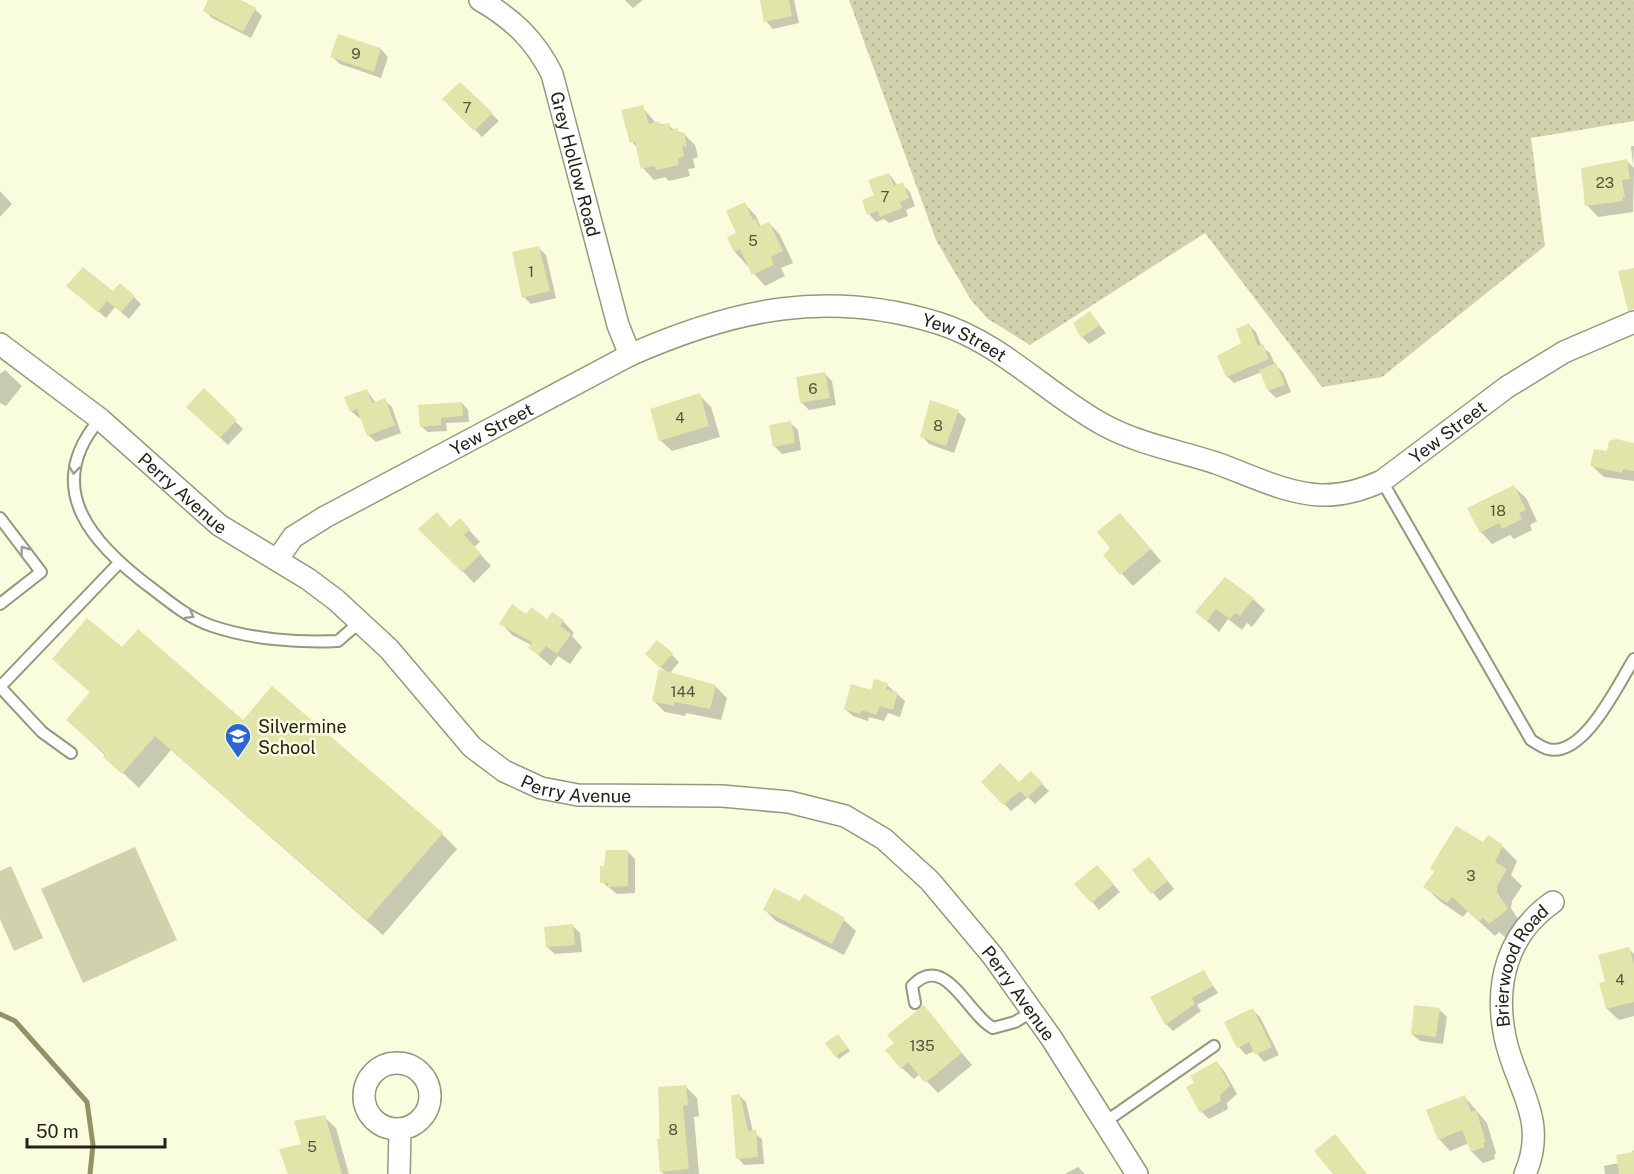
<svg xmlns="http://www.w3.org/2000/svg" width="1634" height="1174" viewBox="0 0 1634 1174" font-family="'Public Sans',sans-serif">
<defs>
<pattern id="grass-dots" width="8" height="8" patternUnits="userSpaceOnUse" patternTransform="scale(1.5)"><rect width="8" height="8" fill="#cfd2ac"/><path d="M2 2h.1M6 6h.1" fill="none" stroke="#b1b493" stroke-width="1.8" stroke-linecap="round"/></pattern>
</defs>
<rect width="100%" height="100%" fill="#f9fcdd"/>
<path fill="url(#grass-dots)" d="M849 0H1634V121L1531 138 1545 246 1382 377 1322 387 1205 233 1030 345 988 319 971 300 936 240Z"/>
<g fill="#cfd2ac">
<path d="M135 847 177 940 83 983 41 889Z"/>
<path d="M11 866 43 938 14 951 0 919V871Z"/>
</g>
<g fill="#0003">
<path d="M210 0H235L255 9 262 16 251 38 212 18 204 10Z"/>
<path d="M625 0H643L633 8Z"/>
<path d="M761 0H794L799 23 773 29 766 21Z"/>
<path d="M339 36 381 49 388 57 381 78 340 64 332 57Z"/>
<path d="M460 84 499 121 482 137 445 99Z"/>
<path d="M642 107 656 123 668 125 674 130 684 134 695 145 698 157 693 159 695 168 688 169 690 176 669 181 665 177 654 180 643 168 638 149 632 142Z"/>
<path d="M1631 146H1634L1633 166Z"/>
<path d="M1626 160 1634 168 1633 212 1598 217 1587 205Z"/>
<path d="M889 174 898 186 902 184 910 192 915 206 906 210 908 216 889 223 884 219 876 222 869 214Z"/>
<path d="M0 191 12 204 0 217Z"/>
<path d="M745 204 756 216 761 227 769 223 780 235 793 263 781 268 785 276 765 286 735 252 729 238 738 234Z"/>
<path d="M538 247 546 255 556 298 531 304 524 297Z"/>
<path d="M76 293 134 297 141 304 129 319 115 307 106 318Z"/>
<path d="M1090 313 1106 333 1089 344 1082 337Z"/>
<path d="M1249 325 1256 332 1262 347 1270 353 1275 365 1283 372 1291 392 1276 398 1269 391 1262 372 1234 383 1227 376 1243 344Z"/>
<path d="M5 370 22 386 6 406 0 403V374Z"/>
<path d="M825 374 832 381 836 405 809 410 801 402Z"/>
<path d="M204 391 243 429 228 445 188 407Z"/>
<path d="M367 391 376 403 384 400 392 407 401 433 376 442 368 435 362 417 359 418 351 411Z"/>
<path d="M699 395 711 407 720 437 672 451 660 440Z"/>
<path d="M931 402 958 412 966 419 954 453 929 444 922 436Z"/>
<path d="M462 403 468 410 469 422 446 423 447 431 428 432 421 426Z"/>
<path d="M790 423 798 430 801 450 782 454 774 446Z"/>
<path d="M1634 446V481L1604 477 1592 466 1608 453Z"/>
<path d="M1514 487 1526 498 1537 521 1530 525 1532 530 1514 539 1510 535 1492 544 1481 532Z"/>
<path d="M460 520 480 542 474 547 491 566 474 583 421 529 451 528Z"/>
<path d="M1131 526 1161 561 1133 586 1105 555Z"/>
<path d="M1253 599 1265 610 1252 627 1247 623 1242 630 1228 619 1219 632 1197 612Z"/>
<path d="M526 616 548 621H563L574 633 572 636 582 647 570 664 558 656 551 666 530 648 531 645 512 635 501 623Z"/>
<path d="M122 649 243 722 442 834 457 849 383 935 171 750 139 788 68 720 91 693 54 659Z"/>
<path d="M672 655 679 662 669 674 715 686 727 698 721 720 686 713 685 716 665 712 654 701 668 673 654 662Z"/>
<path d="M887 685 905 701 900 717 888 713 884 721 869 717 868 721 853 716 845 709Z"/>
<path d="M1031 773 1049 791 1035 804 1028 797 1011 811 983 782 1019 785Z"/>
<path d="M1502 846 1517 861 1511 875 1522 886 1512 901 1511 908 1522 925 1506 938 1499 932 1495 936 1468 911 1463 917 1441 902 1425 887Z"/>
<path d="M628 852 635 859V893L617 894 602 882 605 867Z"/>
<path d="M1156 866 1174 889 1160 901 1134 870Z"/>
<path d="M1102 872 1120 892 1099 910 1077 884Z"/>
<path d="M801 903 844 920 856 931 844 955 776 921 765 910Z"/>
<path d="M573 926 580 933 582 952 555 954 547 947Z"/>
<path d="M1629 949 1634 954V1016L1619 1020 1607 1009V982Z"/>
<path d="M1203 971 1218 993 1197 1005 1201 1011 1173 1031 1166 1024Z"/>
<path d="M924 1007 972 1065 938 1093 920 1074 914 1079 902 1068 896 1043Z"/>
<path d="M1439 1009 1447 1017 1443 1044 1420 1041 1412 1034Z"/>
<path d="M1253 1010 1260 1017 1279 1055 1264 1062 1255 1051 1246 1055 1239 1047 1226 1023Z"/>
<path d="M841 1039 850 1051 839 1059 836 1056Z"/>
<path d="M1217 1063 1224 1071 1237 1094 1227 1103 1228 1109 1209 1119 1202 1112 1196 1084Z"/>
<path d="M685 1086 697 1098 699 1116 694 1117 699 1174H664L661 1171 659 1113Z"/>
<path d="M739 1095 746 1102 753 1132 762 1139 764 1164 744 1165 738 1158Z"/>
<path d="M1464 1096 1487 1123 1496 1153 1494 1155 1495 1159 1483 1163 1472 1152 1469 1143 1450 1151 1439 1139Z"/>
<path d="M324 1117 336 1128 349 1174H290L303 1145Z"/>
<path d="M1634 1150V1174H1605L1604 1166 1619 1163Z"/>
<path d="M1078 1167 1085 1174H1065Z"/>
</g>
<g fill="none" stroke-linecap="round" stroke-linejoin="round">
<path stroke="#909367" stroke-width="5" d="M0 1014 15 1021 87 1102 93 1145 90 1174"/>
</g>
<g fill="#e1e5a9">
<path d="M208 0H241L256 8 243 32 203 11Z"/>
<path d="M760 0H789L792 16 764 22Z"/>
<path d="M338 34 381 48 374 72 330 57Z"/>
<path d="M460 82 493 113 474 131 442 99Z"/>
<path d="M643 105 649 124 659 121 660 125 669 123 670 130 677 128 679 133 684 132 687 146 682 147 684 156 678 158 679 165 656 170 655 166 641 169 635 142 630 143 621 110Z"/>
<path d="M1627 159 1630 179 1622 180 1625 197H1622L1623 201 1585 206 1581 168Z"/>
<path d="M889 173 894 186 903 182 909 198 900 202 902 208 880 217 878 211 867 215 862 200 874 195 868 180Z"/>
<path d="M745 202 753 220 756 219 759 226 769 222 783 251 771 257 774 265 752 275 740 249 734 252 727 237 736 233 726 211Z"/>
<path d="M539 246 550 291 522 298 512 252Z"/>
<path d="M83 267 113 291 120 283 135 296 121 312 107 301 98 312 66 286Z"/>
<path d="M1634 268V309L1628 311 1618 271Z"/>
<path d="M1090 311 1100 325 1081 338 1073 323Z"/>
<path d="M1249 323 1258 346 1263 344 1269 359 1226 377 1217 356 1241 343 1236 329Z"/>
<path d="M1276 363 1285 385 1268 391 1259 370Z"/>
<path d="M825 372 830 398 800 403 796 377Z"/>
<path d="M204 388 237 420 220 438 186 407Z"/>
<path d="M367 389 372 403 385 398 395 425 367 436 357 409 350 412 344 397Z"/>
<path d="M700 393 709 426 659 441 650 409Z"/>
<path d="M930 400 959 410 946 446 920 437Z"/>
<path d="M462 402 463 416 441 418V425L420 427 418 405Z"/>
<path d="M791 421 795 443 773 447 769 425Z"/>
<path d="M1616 439 1634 443V471L1623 469 1622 473 1590 466 1594 449 1607 451 1609 441Z"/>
<path d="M1514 485 1526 510 1519 513 1522 519 1502 529 1499 523 1480 533 1467 508Z"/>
<path d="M437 512 450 527 460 518 470 529 464 535 481 554 462 572 418 529Z"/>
<path d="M1120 513 1151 549 1120 575 1103 555 1110 548 1097 532Z"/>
<path d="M1225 577 1254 598 1240 616 1235 613 1230 619 1216 609 1207 621 1195 612Z"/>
<path d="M512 604 526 614 531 607 547 619 552 612 564 620 560 626 571 634 557 654 546 646 539 655 528 648 532 642 499 624Z"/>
<path d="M87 618 122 647 138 629 243 720 272 686 443 833 367 920 155 736 122 774 103 757 105 754 66 720 90 692 52 659Z"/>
<path d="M657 640 673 653 660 668 645 654Z"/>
<path d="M659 669 716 685 710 709 675 702 674 706 652 701Z"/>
<path d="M874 679 888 683 886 689 898 692 893 710 880 706 876 715 862 710 860 714 844 709 851 684 871 690Z"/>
<path d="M1000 763 1019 782 1031 771 1043 783 1027 798 1020 791 1003 805 981 782Z"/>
<path d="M1456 826 1483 842 1488 835 1503 845 1495 862 1507 869 1497 886V892L1508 909 1489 924 1483 918 1479 922 1452 897 1447 903 1423 887 1434 872 1430 868Z"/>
<path d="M606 850H628V886L608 887V883H600V866H604Z"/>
<path d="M1149 857 1168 881 1151 894 1132 870Z"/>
<path d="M1097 865 1114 884 1091 903 1074 884Z"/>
<path d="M774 888 800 901 804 894 845 918 832 944 763 910Z"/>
<path d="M573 924 575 945 546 947 544 927Z"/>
<path d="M1629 947 1634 964V1002L1606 1009 1599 983 1605 981 1598 955Z"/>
<path d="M1204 970 1213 986 1192 998 1195 1004 1165 1025 1150 997Z"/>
<path d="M924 1005 962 1053 925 1083 908 1062 901 1069 885 1050 894 1043 887 1035Z"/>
<path d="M1414 1005 1440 1008 1436 1037 1411 1034Z"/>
<path d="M1253 1008 1272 1047 1255 1055 1249 1042 1237 1048 1224 1022Z"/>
<path d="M838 1034 848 1048 835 1057 825 1043Z"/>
<path d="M1217 1061 1230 1086 1220 1095 1221 1101 1200 1113 1186 1087 1194 1083 1190 1076Z"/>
<path d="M686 1085 688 1105 683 1106 689 1169 660 1172 657 1139H660L658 1087Z"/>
<path d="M740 1094 748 1131 756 1130 758 1157 736 1159 731 1095Z"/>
<path d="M1465 1095 1471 1112 1476 1110 1486 1142 1483 1143 1485 1147 1471 1152 1462 1130 1438 1140 1426 1110Z"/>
<path d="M325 1115 342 1174H288L279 1149 301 1144 294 1121Z"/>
<path d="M1335 1134 1367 1174H1333L1314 1151Z"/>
<path d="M1634 1152V1174H1619L1616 1155Z"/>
</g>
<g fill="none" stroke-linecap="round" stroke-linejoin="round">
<g stroke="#96987d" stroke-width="14">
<g id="service">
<path d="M100 419C40 489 94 546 154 590 172 604 189 618 212 626 250 639 297 643 338 641L361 621"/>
<path d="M1382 481 1531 740C1536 743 1543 748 1548 749 1584 758 1618 684 1634 659"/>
<path d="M0 518 41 572 0 604"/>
<path d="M0 687 119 563"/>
<path d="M0 687 42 732 71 753"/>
<path d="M915 1003 912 986C945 951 967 1014 993 1028L1015 1022 1033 1011"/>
<path d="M1105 1122 1214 1046"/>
</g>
</g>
<g stroke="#96987d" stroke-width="24">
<g id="minor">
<path id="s1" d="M480 0C513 19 535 40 552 74L618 325 630 355"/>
<path id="s2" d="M0 344 100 419 219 525 308 579 336 600 389 649 472 747 504 771 541 788 578 795 722 796 789 802 845 816 884 839 930 881 992 955 1052 1039 1137 1174"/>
<path id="s3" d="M277 560 293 537 325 517 630 355C734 309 827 289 938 323 1002 343 1047 394 1104 425 1139 444 1179 451 1216 463 1250 475 1284 493 1320 495 1342 496 1362 490 1382 481L1507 387 1564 352 1634 322"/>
<circle cx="397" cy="1096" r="33"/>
<path d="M399 1174 400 1129"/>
<path id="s4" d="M1525 1174C1549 1119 1515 1087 1505 1037 1494 983 1508 933 1553 902"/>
</g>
</g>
<use href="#service" stroke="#fff" stroke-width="10"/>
<use href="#minor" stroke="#fff" stroke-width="21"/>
</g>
<defs><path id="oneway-chevron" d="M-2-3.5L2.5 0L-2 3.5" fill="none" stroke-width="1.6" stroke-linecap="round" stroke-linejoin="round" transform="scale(1.5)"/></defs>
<g stroke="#9c9c97">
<use href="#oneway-chevron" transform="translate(74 470) rotate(96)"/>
<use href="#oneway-chevron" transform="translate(24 550) rotate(-127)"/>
<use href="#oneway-chevron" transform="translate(190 615) rotate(30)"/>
</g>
<defs>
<g id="school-pin" transform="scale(1.35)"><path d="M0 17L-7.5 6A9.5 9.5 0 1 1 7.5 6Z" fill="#2a66d4" stroke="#f9fcdd"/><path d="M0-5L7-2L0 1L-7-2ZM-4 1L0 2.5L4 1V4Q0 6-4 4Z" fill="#fff"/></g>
</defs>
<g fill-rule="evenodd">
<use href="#school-pin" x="238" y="736"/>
</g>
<g text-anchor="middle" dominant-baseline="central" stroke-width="5" stroke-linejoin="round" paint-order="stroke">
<g font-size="15" fill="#52543c">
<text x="356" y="53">9</text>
<text x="467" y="107">7</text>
<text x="1605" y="182">23</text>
<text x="885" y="196">7</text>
<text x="753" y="240">5</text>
<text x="531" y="271">1</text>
<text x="813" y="388">6</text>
<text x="680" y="417">4</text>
<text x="938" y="425">8</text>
<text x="1498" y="510">18</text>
<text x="683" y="691">144</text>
<text x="1471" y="875">3</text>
<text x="1620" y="979">4</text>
<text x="922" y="1045">135</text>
<text x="673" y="1129">8</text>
<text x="312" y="1146">5</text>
</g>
<g font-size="18" fill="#222318" stroke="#f9fcdd">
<text stroke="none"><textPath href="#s1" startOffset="198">Grey Hollow Road</textPath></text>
<text stroke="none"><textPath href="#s3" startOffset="758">Yew Street</textPath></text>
<text stroke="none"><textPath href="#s3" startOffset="254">Yew Street</textPath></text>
<text stroke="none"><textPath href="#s3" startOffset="1298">Yew Street</textPath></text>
<text stroke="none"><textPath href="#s2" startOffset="236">Perry Avenue</textPath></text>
<text stroke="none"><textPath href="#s2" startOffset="740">Perry Avenue</textPath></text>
<text stroke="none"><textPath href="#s4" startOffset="219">Brierwood Road</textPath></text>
<text stroke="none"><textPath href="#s2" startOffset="1262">Perry Avenue</textPath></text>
</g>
<g font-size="18" fill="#222318" stroke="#f9fcdd" text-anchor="start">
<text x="258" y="726">Silvermine<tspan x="258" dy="21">School</tspan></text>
</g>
</g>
<path d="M27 1138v9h138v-9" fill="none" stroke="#222318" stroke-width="3"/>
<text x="36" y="1138" font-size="18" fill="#222318" stroke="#f9fcdd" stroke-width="4.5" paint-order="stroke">50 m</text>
</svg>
